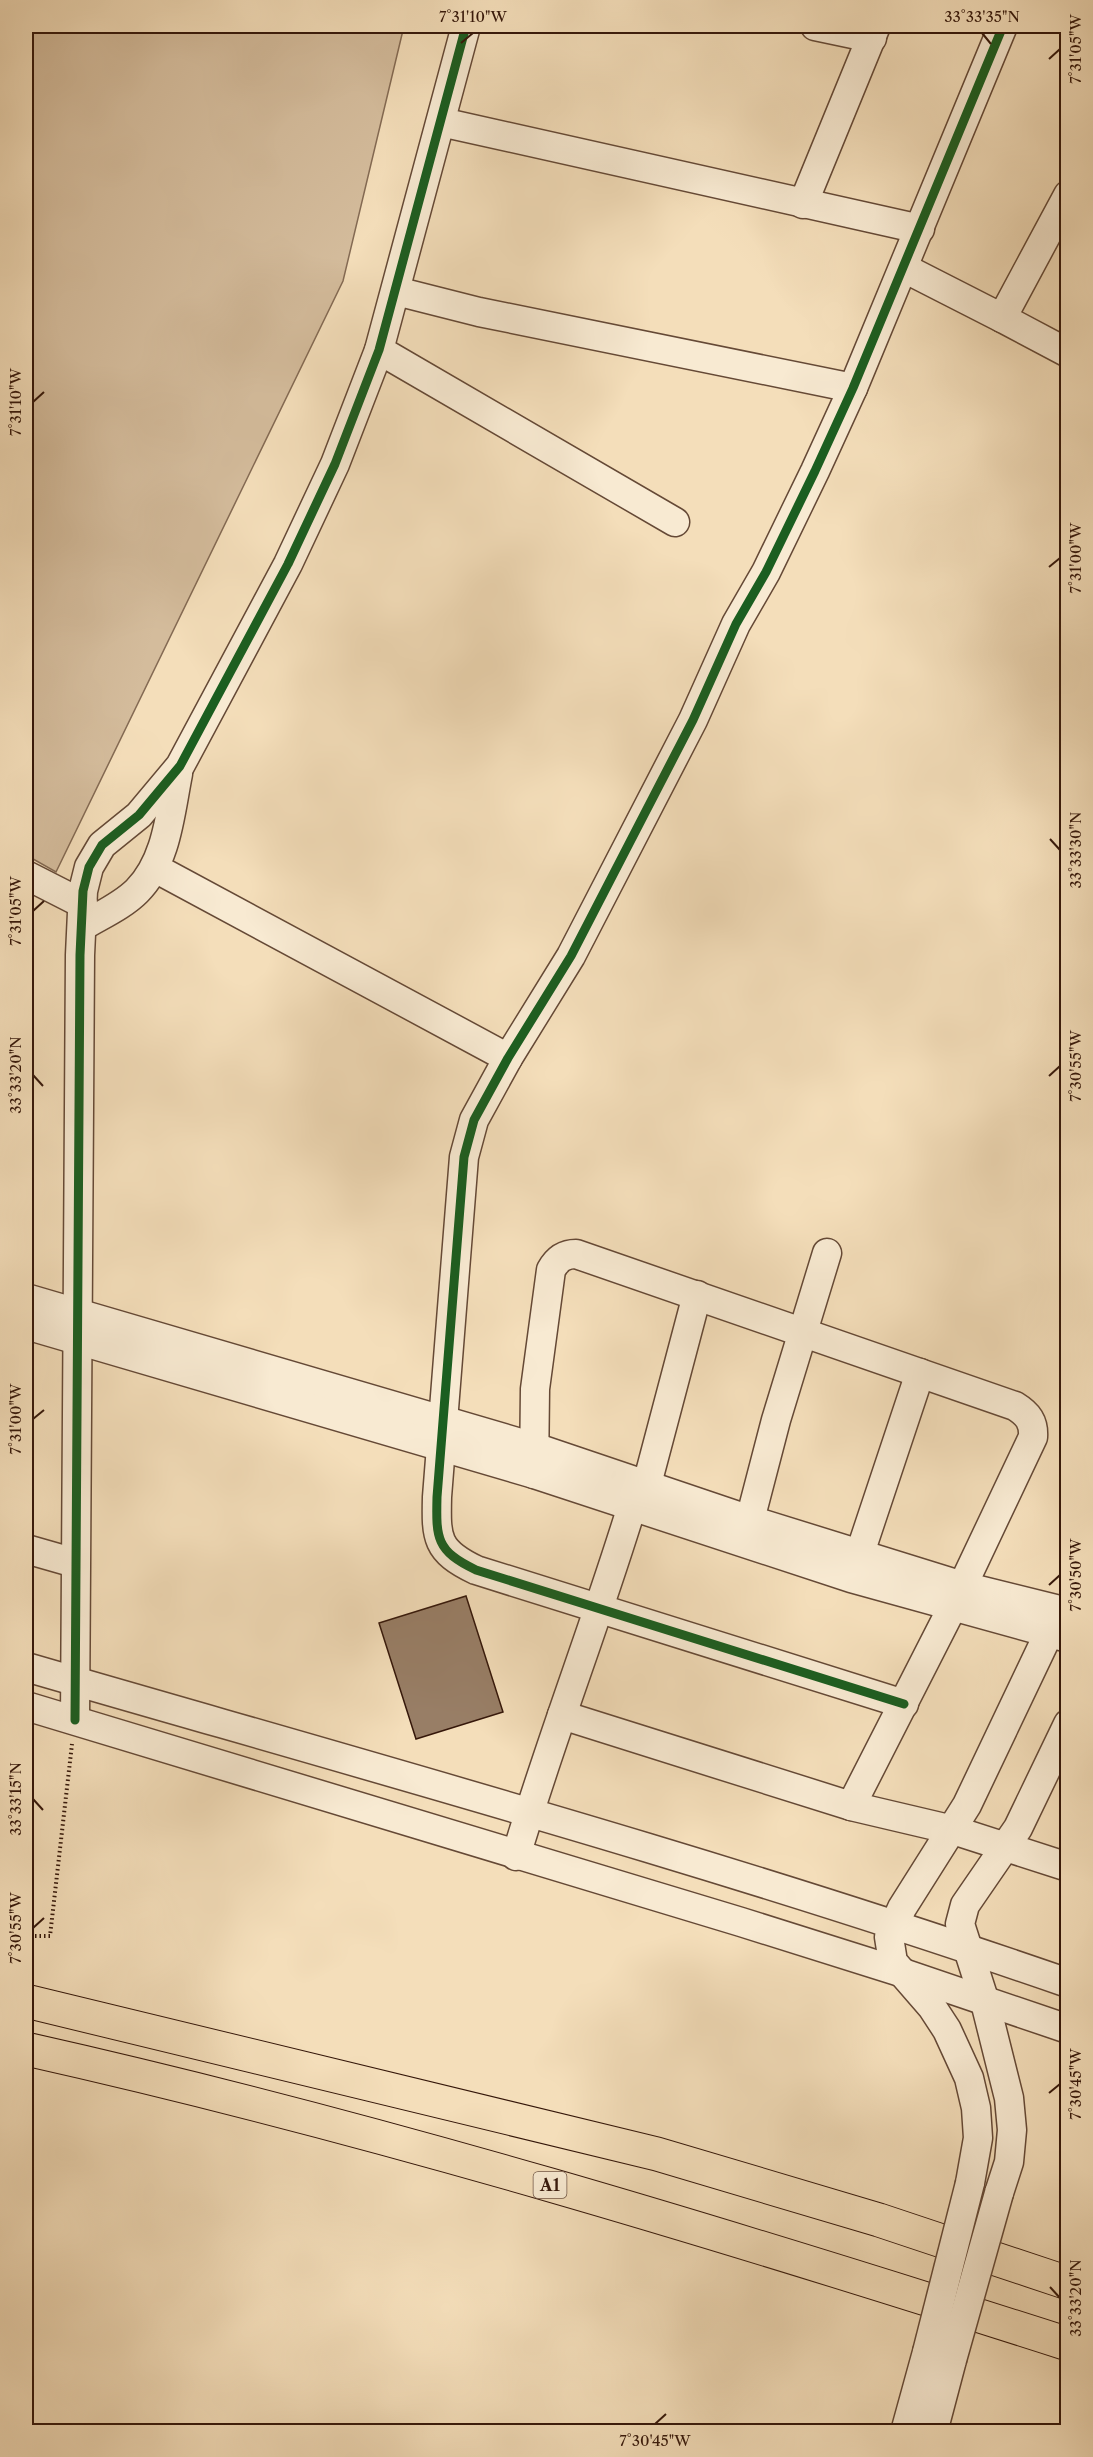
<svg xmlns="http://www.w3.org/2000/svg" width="1093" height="2457" viewBox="0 0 1093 2457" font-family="'Libre Caslon Text',serif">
<rect width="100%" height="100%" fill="#f4deba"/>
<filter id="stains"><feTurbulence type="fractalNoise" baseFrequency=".00333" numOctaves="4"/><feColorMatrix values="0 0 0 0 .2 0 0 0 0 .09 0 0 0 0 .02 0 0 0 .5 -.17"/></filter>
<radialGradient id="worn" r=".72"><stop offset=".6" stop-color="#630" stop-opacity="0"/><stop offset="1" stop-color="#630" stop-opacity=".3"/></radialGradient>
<path fill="#d4bc9c" stroke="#846a53" stroke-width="1.5" d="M26 26H404L343 281 56 872 26 855Z"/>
<path fill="#987e66" stroke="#35170a" stroke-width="1.5" d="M466 1596 503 1712 416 1739 379 1623Z"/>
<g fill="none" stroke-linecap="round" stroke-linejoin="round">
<g stroke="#654936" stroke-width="31">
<g id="minor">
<path d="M815 26 872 38"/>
<path d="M441 122 920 229"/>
<path d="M803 204 876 26"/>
<path d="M904 268 1002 318 1068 195"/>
<path d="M396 291 479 312 853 388"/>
<path d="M1002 318 1068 353"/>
<path d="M379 350 675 522"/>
<path d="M155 868 508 1058"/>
<path d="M26 875 83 904"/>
<path d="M83 926C101 915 122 906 137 891 167 861 170 814 178 774"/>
<path d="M26 1298 534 1447 750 1520 963 1586 1068 1612"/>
<path d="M26 1325 534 1474 851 1578 1068 1638"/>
<path d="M534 1474 535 1389 551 1270C557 1259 564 1254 576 1254L1015 1406C1028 1414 1034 1422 1033 1437L953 1606 851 1806"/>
<path d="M647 1484 697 1295"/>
<path d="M745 1539 776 1420 827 1253"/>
<path d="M26 1549 75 1563"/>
<path d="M854 1571 920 1373"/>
<path d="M26 1667C374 1768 725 1864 1068 1983"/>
<path d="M904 1704 476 1570C436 1551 436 1538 437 1497L464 1157 474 1120 508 1058 571 956 693 720 736 624 766 572 815 471 853 388 1003 26"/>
<path d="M26 1706 741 1922 900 1972 1068 2029"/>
<path d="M562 1715 851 1806 953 1830 1068 1867"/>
<path d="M75 1720 80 955 83 891 89 867 102 845 139 815 180 766 288 564 335 464 379 350 466 26"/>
<path d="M516 1856C551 1738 596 1624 632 1506"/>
<path d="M970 2183 978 2138 976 2108 969 2078 947 2030 932 2007 893 1962 889 1937 902 1908 967 1805 1056 1618"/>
<path d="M999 2193 1009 2162 1012 2130 1009 2098 985 2002 960 1924 965 1905 1018 1828 1068 1724"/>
<path d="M905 2432 927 2352"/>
<path d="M933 2432 952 2360"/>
</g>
</g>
<g stroke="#35170a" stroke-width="35">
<g id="highway">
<path d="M26 2001 657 2154 879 2220 1068 2283"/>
<path d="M26 2049C378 2128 724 2234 1068 2344"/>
</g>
</g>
<path stroke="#35170a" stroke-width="4" stroke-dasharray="1.5 3" stroke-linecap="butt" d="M26 1936H50L72 1744"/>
<use href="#minor" stroke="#f8ead2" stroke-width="28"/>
<use href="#highway" stroke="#f4deba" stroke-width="33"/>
<g stroke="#654936" stroke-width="31" stroke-linecap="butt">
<g id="minor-bridge">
<path d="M927 2352 970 2183"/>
<path d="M952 2360 999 2193"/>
</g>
</g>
<use href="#minor-bridge" stroke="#f8ead2" stroke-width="28"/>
<g stroke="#f8ead2" stroke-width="13">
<g id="cycleway">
<path d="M904 1704 476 1570C436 1551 436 1538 437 1497L464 1157 474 1120 508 1058 571 956 693 720 736 624 766 572 815 471 853 388 1003 26"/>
<path d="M75 1720 80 955 83 891 89 867 102 845 139 815 180 766 288 564 335 464 379 350 466 26"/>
</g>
</g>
<use href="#cycleway" stroke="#1b5e20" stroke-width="9"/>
</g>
<path fill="none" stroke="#35170a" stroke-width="2" d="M982 33 991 44M461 43 473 33M1049 59 1060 49M33 402 44 392M1049 567 1060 558M1050 839 1060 850M33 911 44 901M33 1075 43 1086M1049 1076 1060 1066M33 1419 44 1410M1049 1585 1060 1575M33 1799 43 1810M33 1928 44 1918M1049 2093 1060 2084M1050 2287 1060 2298M655 2424 666 2414"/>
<g text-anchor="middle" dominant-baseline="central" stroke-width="6" stroke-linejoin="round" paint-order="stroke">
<rect fill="#f8ead2" stroke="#705646" stroke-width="1.5" x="533.5" y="2172" width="33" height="26" rx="4.5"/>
<g font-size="16" font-weight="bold" fill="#35170a">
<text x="550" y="2185">A1</text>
</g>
</g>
<rect width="1093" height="2457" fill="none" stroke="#f4deba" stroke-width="66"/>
<rect x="33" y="33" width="1027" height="2391" fill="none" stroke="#35170a" stroke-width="2"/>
<g font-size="15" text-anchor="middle" fill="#35170a">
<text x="473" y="22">7°31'10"W</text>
<text x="982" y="22">33°33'35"N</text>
<text transform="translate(1076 49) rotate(-90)" y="5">7°31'05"W</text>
<text transform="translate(16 402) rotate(-90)" y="5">7°31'10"W</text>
<text transform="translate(1076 558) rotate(-90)" y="5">7°31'00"W</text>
<text transform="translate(1076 850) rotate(-90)" y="5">33°33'30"N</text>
<text transform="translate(16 911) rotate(-90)" y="5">7°31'05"W</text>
<text transform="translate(1076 1066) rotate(-90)" y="5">7°30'55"W</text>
<text transform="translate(16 1075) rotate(-90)" y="5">33°33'20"N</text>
<text transform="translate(16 1419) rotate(-90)" y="5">7°31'00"W</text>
<text transform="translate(1076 1575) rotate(-90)" y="5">7°30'50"W</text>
<text transform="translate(16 1799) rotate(-90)" y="5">33°33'15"N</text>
<text transform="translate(16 1928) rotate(-90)" y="5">7°30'55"W</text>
<text transform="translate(1076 2084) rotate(-90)" y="5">7°30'45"W</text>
<text transform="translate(1076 2298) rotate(-90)" y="5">33°33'20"N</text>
<text x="655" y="2446">7°30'45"W</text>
</g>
<rect width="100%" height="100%" filter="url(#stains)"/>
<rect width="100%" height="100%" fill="url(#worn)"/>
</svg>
